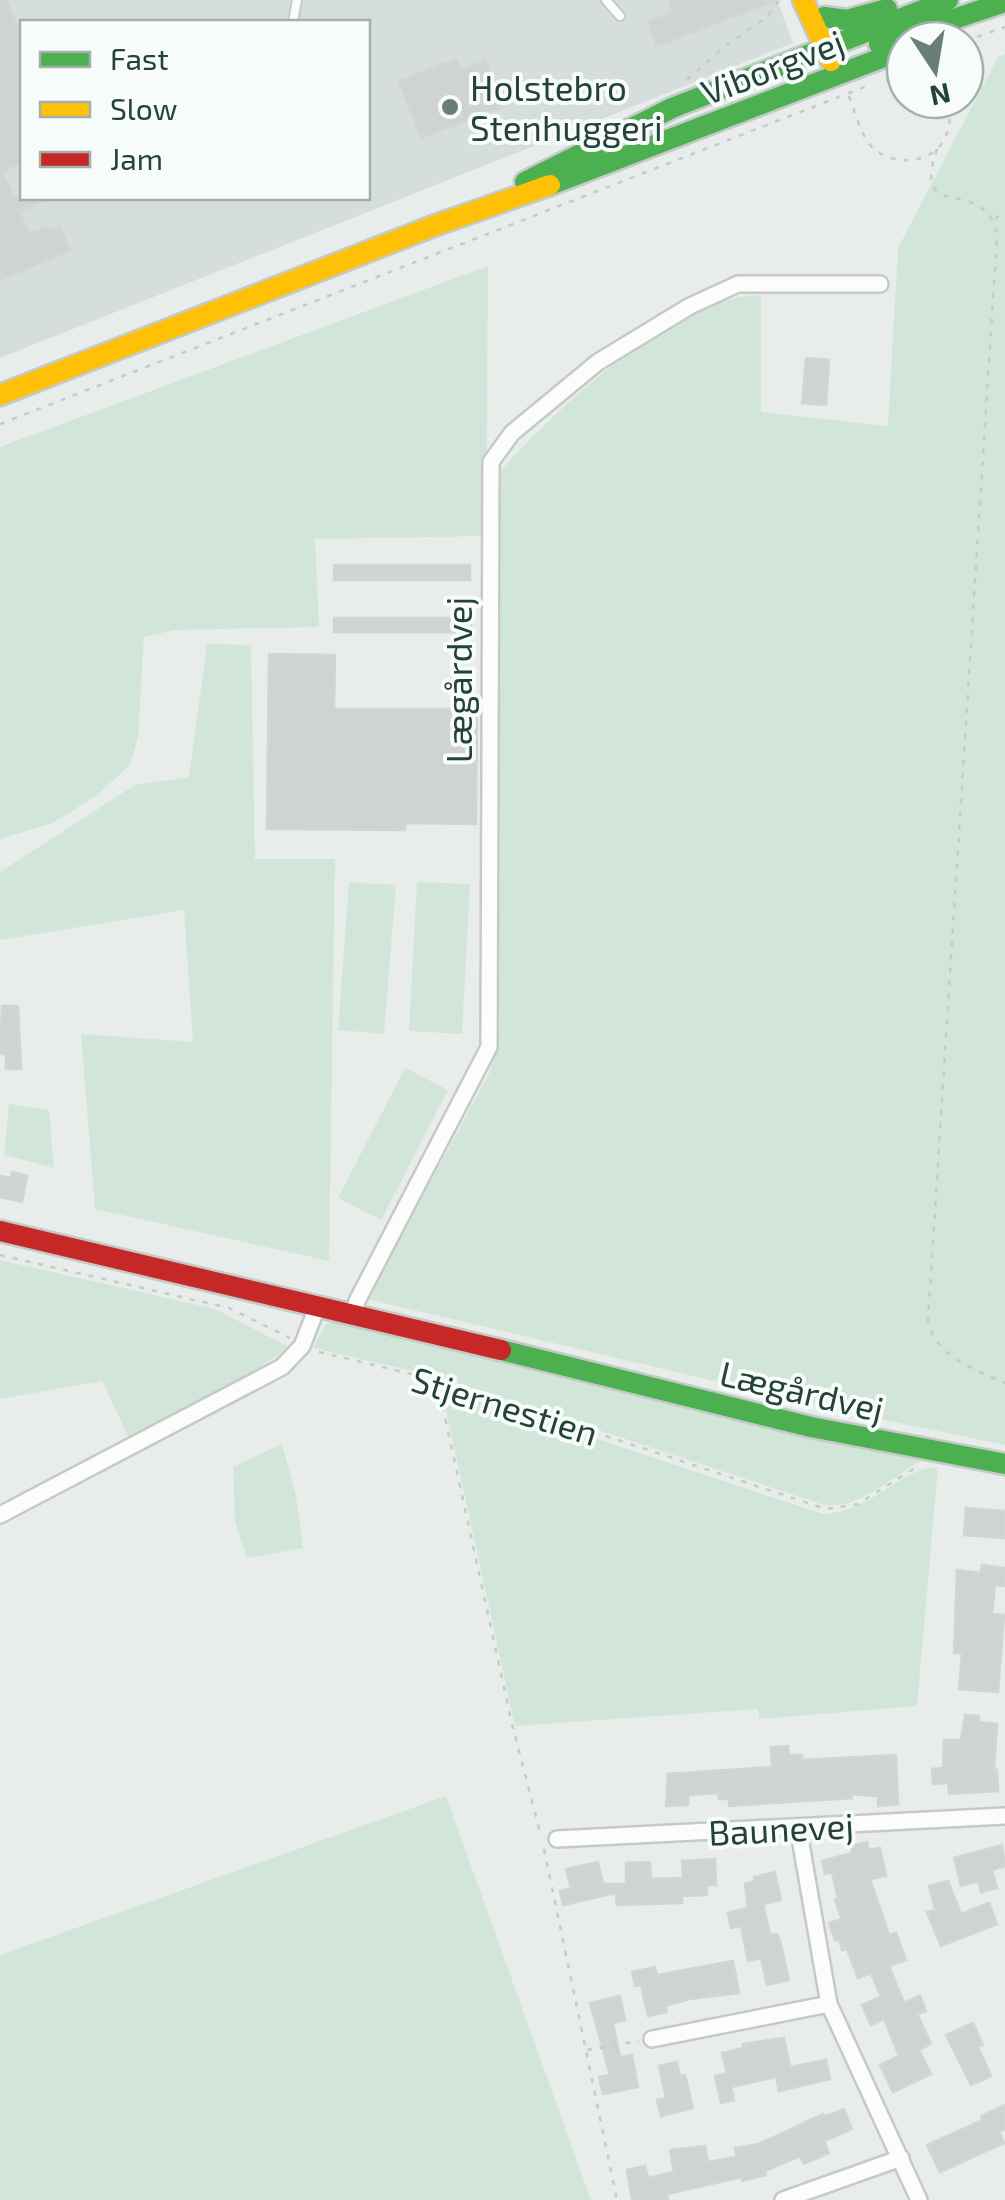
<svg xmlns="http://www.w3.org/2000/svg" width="1005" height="2200" viewBox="0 0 1005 2200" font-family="'Exo 2',sans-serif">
<rect width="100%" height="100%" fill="#e8edeb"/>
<path fill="#d6dedb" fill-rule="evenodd" d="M0 0H777L793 43 0 358ZM22 22H368V198H22Z"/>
<g fill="#d1e6d8">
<path d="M1005 54V1445L837 1410 367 1299 491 1070 500 471C558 409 673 296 761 295V412L888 426 898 248 998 57Z"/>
<path d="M488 266 486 536 315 539 319 627 175 630 144 637 138 737 130 765 97 795 53 823 0 839V447Z"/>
<path d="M207 644 251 645 255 859H335L329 1261 95 1209 81 1034 193 1042 184 910 0 940V872L135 785 189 777Z"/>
<path d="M349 882 396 885 384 1034 338 1030Z"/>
<path d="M417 882 470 884 462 1034 409 1031Z"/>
<path d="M405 1068 448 1090 381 1220 338 1198Z"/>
<path d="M9 1104 49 1110 54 1168 4 1155Z"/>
<path d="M0 1260 215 1309 289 1347 245 1378 129 1438 102 1381 0 1399Z"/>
<path d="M343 1321 833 1444 924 1459C894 1475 860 1510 824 1505L439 1377 313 1348 326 1324Z"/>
<path d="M441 1387 823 1514C875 1511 899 1468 938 1467L917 1706 759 1719 758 1709 515 1726Z"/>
<path d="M282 1444 296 1496 303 1548 247 1558 235 1522 233 1467Z"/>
<path d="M446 1796 591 2200H0V1955Z"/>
</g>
<g fill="#cfd4d2" stroke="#d1d6d4" stroke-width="2.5">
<path d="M0 0H6L22 38V162L2 171 14 198H50L19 211 29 234 47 227 49 232 60 227 70 250 0 280Z"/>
<path d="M669 0H774V1L657 46 648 22 673 12Z"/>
<path d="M456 59 461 70 485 61 502 107 421 138 399 81Z"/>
<path d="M806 358 829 360 826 405 802 403Z"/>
<rect x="334" y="565" width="136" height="15"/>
<rect x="334" y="618" width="137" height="14"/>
<path d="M269 654 335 655 334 709H477L476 824 406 823 405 830 267 829Z"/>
<path d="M2 1006H18L21 1069H6V1054H0Z"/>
<path d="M12 1172 27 1176 22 1202 0 1197V1176L11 1178Z"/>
<path d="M966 1508 1005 1511V1538L964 1535Z"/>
<path d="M982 1565 1005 1568V1586L995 1585 992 1614 1004 1615 998 1692 959 1689 962 1653H954L957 1570 981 1573Z"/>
<path d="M965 1715 979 1716V1722L997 1724 994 1770H997L998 1791 949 1794 948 1783 933 1784 932 1769 943 1768 944 1740H961Z"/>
<path d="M788 1746 789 1755H802V1760L896 1755 898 1804 878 1806V1796L852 1794V1798L729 1806V1799H719V1793L688 1795V1805L666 1806 668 1774 772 1767 771 1747Z"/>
<path d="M867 1842 869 1850 880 1848 886 1876 870 1879 889 1935 896 1933 906 1960 889 1966 904 2003 920 1996 926 2011 917 2014 931 2044 919 2050 931 2074 893 2092 880 2065 899 2056 884 2019 871 2025 862 2005 881 1997 871 1973 858 1978 847 1949 842 1950 839 1939 835 1940 829 1923 842 1919 835 1900 838 1899 832 1872 825 1874 822 1861 852 1853 850 1846Z"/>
<path d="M1002 1845 1005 1866 992 1870 997 1888 981 1892 978 1881 961 1886 954 1858Z"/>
<path d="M715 1859 716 1885H707V1895L682 1896V1903L617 1905 616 1893 563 1905 560 1891 571 1888 566 1869 598 1862 603 1884H626V1863L650 1862 651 1879 683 1878 682 1861Z"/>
<path d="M775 1872 781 1900 763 1904 770 1935 777 1934 780 1941 789 1980 767 1985 761 1958 748 1961 741 1926 731 1928 728 1913 748 1908 745 1884 755 1881 754 1877Z"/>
<path d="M948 1881 961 1914 989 1903 997 1924 941 1946 927 1912 935 1910 929 1886Z"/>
<path d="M733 1961 739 1993 690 1999 665 2006 667 2012 648 2016 641 1985 635 1986 632 1972 655 1967 657 1975Z"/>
<path d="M620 1996 625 2020 613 2023 620 2057 632 2055 638 2087 603 2094 599 2077 610 2075 590 2003Z"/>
<path d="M973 2023 983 2045 978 2047 991 2076 971 2085 946 2035Z"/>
<path d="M784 2038 790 2067 826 2060 830 2079 779 2091 776 2077 731 2087 734 2100 721 2103 715 2076 727 2073 722 2053 744 2048 743 2044Z"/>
<path d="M677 2062 680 2076 685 2075 693 2108 661 2116 657 2100 666 2098 659 2066Z"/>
<path d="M1005 2105V2129L999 2132 1004 2143 940 2172 927 2145 983 2120 981 2116Z"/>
<path d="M844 2109 852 2129 824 2141 829 2153 804 2164 800 2156 765 2171 766 2175 742 2181V2177L667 2194 668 2200H632L627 2170 645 2166 648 2178 674 2172 670 2150 705 2146 708 2162 737 2157 735 2148 759 2144 823 2114 824 2117Z"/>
</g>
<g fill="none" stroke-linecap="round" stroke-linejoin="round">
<g stroke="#c5cac8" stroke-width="12">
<g id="lane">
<path d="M606 0 620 16"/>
<path d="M293 22 297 0"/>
</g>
</g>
<g stroke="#c5cac8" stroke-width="20">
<g id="street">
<path d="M353 1314 357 1301 489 1047 491 462 512 433 598 362 690 306 738 284H880"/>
<path d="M0 1515 282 1367 302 1346 318 1305"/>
<path d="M798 1827 829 2004 919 2200"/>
<path d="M557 1839 1005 1816"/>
<path d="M652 2039 829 2004"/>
<path d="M783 2200 901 2158"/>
</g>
</g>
<g stroke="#c3cbc8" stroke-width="25">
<g id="fast">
<path d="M824 17 847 20 887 9"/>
<path d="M879 44 1005 2"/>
<path d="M525 182 672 108 948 0"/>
<path d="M550 185 905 49"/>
<path d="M501 1350 811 1427 1005 1464"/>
</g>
</g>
<g stroke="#c3cbc8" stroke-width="25">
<g id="slow">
<path d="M803 0 831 61"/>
<path d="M0 395 436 225 550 185"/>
</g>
</g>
<g stroke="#c3cbc8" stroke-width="25">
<path id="jam" d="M0 1231 501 1350"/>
</g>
<g stroke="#c3ccca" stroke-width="2.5" stroke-dasharray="5 8" stroke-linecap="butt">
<path d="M965 41 1005 27"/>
<path d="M887 79 893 90 905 95"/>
<path d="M687 80 724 47 768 16 779 0"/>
<path d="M849 96C855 112 860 133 871 146 889 166 932 166 945 138 950 127 951 112 950 100"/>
<path d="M941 100 947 120"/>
<path d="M937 149C910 227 986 172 997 236L928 1320C936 1358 973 1368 1005 1383"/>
<path d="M995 219 1005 211"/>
<path d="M0 424 872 84"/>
<path d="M0 1255 229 1308 290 1338"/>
<path d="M319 1352 437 1380 826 1509 858 1504 915 1468"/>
<path d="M437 1381 512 1724 541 1836"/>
<path d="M544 1849 617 2200"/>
<path d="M587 2050 639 2041"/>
</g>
<use href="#lane" stroke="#fcfcfc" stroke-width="8"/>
<use href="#street" stroke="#fcfcfc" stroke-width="15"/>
<use href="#fast" stroke="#4caf50" stroke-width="20"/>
<use href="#slow" stroke="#ffc107" stroke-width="20"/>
<use href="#jam" stroke="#c62828" stroke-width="20"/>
</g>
<circle fill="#697e78" stroke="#f7fbf9" stroke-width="4" cx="450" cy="107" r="10"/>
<g text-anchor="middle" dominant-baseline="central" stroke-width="8" stroke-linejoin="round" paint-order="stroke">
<g font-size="35" fill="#24423a" stroke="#f7fbf9">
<text transform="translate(772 66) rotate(-21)">Viborgvej</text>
<text transform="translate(458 680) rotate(-90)">Lægårdvej</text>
<text transform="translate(802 1390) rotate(13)">Lægårdvej</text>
<text transform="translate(505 1405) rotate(17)">Stjernestien</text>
<text transform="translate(781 1828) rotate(-3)">Baunevej</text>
</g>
<g font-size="35" fill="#24423a" stroke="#f7fbf9" text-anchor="start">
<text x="470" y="87">Holstebro<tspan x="470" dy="40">Stenhuggeri</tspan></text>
</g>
</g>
<rect x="20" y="20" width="350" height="180" fill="#f7fbf9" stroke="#a3b1ad" stroke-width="2.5"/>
<rect x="40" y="52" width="50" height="15" fill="#4caf50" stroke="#a3b1ad" stroke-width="2.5"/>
<text x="110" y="70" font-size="30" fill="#24423a">Fast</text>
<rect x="40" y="102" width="50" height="15" fill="#ffc107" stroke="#a3b1ad" stroke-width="2.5"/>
<text x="110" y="120" font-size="30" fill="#24423a">Slow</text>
<rect x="40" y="152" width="50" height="15" fill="#c62828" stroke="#a3b1ad" stroke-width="2.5"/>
<text x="110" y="170" font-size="30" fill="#24423a">Jam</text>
<g transform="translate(935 70) rotate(168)"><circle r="48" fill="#f7fbf9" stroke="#a3b1ad" stroke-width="2.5"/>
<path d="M0-8L18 38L0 25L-18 38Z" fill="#697e78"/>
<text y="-15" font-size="28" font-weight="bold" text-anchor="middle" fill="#24423a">N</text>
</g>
</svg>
